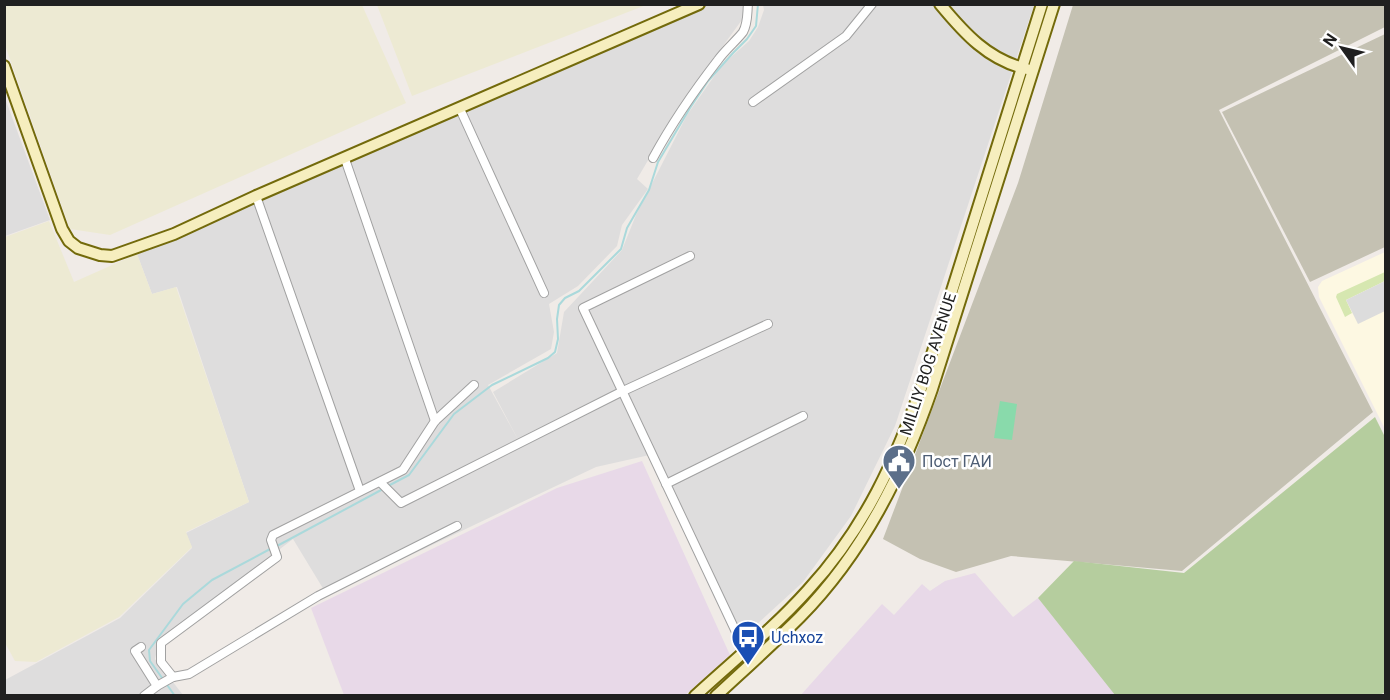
<svg xmlns="http://www.w3.org/2000/svg" width="1390" height="700" viewBox="0 0 1390 700" font-family="Roboto,sans-serif">
<rect width="100%" height="100%" fill="#f0ebe7"/>
<g fill="#dedddd">
<path d="M706 5H744V17L683 101 637 179 648 189 622 225 617 246 578 286 549 304 554 332 551 349 488 385 521 445 493 392 557 353 564 312 622 250 636 215 687 115 722 65 749 41 758 27 764 10 763 5H1034L895 426 851 516 803 582 743 637 677 497 654 454 596 467 327 595 293 539 159 642 155 659 183 695 5 696V680L120 618 192 548 186 533 249 502 177 287 152 294 137 254Z"/>
<path d="M5 98 50 220 5 236H4Z"/>
</g>
<g fill="#e8d9e8">
<path d="M642 461 730 655 685 695H344L311 608 557 488Z"/>
<path d="M975 573 1013 617 1038 598 1116 695 800 696 882 604 894 615 922 584 930 591 945 581Z"/>
</g>
<path fill="#fdf8e2" d="M1385 252V429L1319 297 1318 287 1322 281Z"/>
<g fill="#c4c1b2">
<path d="M1073 5H1385V27L1219 110 1373 412 1182 571 1011 556 956 572 920 559 883 539 1018 183Z"/>
<path d="M1385 34V247L1310 282 1222 112Z"/>
</g>
<g fill="#edead3">
<path d="M5 4 362 5 406 103 110 235 70 229 5 45Z"/>
<path d="M377 5H646L412 96Z"/>
<path d="M49 221 74 282 137 254 152 294 176 287 249 502 186 532 192 547 119 617 36 662 15 661 4 641 5 237Z"/>
</g>
<path fill="#d6e7b0" d="M1385 272V281L1346 300 1352 313 1345 317 1336 297 1337 294Z"/>
<path fill="#b5cd9e" d="M1375 417 1385 437 1386 692 1379 695H1115L1038 598 1074 561 1184 573Z"/>
<path fill="#89daab" d="M1000 401 1017 404 1012 440 994 438Z"/>
<path fill="#dcdcdc" d="M1385 281V311L1358 324 1346 300Z"/>
<g fill="none" stroke-linecap="round" stroke-linejoin="round">
<g stroke="#aad9db" stroke-width="2">
<path d="M388 486 409 475 454 414 492 385 548 358 555 352 558 339 557 319 559 305 565 298 579 291 621 249 627 228 649 190 658 162 690 108 708 81 733 53 747 39 756 26 758 4"/>
<path d="M277 546 383 489"/>
<path d="M175 696 150 661 149 650 183 604 212 580 272 548"/>
</g>
<g stroke="#a1a1a1" stroke-width="10">
<g id="minor">
<path d="M753 102 846 36 872 4"/>
<path d="M460 109 544 293"/>
<path d="M653 158C672 123 694 91 718 60 724 51 738 39 743 32 748 23 747 14 748 4"/>
<path d="M345 159 435 421"/>
<path d="M256 196 360 491"/>
<path d="M690 256 583 308 745 651"/>
<path d="M380 482 401 503 621 392 768 324"/>
<path d="M666 484 803 416"/>
<path d="M141 647 135 651 157 686 144 696"/>
<path d="M173 677 161 662V643L277 557 271 540 273 535 403 470 435 421 474 385"/>
<path d="M157 686 173 677 189 674 318 596 457 526"/>
</g>
</g>
<g stroke="#736a0b" stroke-width="14">
<g id="secondary">
<path d="M940 4C964 33 988 60 1027 69"/>
<path d="M4 66 62 229 69 241 78 248 100 255 112 256 174 234 256 196 699 4"/>
<path d="M695 696C733 661 774 628 808 590 866 527 896 459 924 380L1042 4"/>
<path d="M716 696C744 670 773 644 800 617 863 553 903 473 932 389L1054 4"/>
</g>
</g>
<use href="#minor" stroke="#fff" stroke-width="8"/>
<use href="#secondary" stroke="#f6eebe" stroke-width="10"/>
</g>
<defs>
<g id="civic-pin" transform="scale(1.725)"><path d="M0 17L-7.5 6A9.5 9.5 0 1 1 7.5 6Z" fill="#5c6f8a" stroke="#fff"/><path d="M-.6-6.5H3V-4.5H.6V-3L4-1V1h2V6H-6V1h2V-1L-.6-3ZM-1.2 2.5V6h2.4V2.5Z" fill="#fff"/></g>
<g id="bus-pin" transform="scale(1.725)"><path d="M0 17L-7.5 6A9.5 9.5 0 1 1 7.5 6Z" fill="#1a4fb4" stroke="#fff"/><path d="M-5-6H5V4H4V6H2V4H-2V6H-4V4H-5ZM-3.5-4V0h7V-4ZM-3.5 1.2v1.5H-2V1.2ZM2 1.2v1.5H3.5V1.2Z" fill="#fff"/></g>
</defs>
<g fill-rule="evenodd">
<use href="#civic-pin" x="899" y="461"/>
<use href="#bus-pin" x="748" y="637"/>
</g>
<g text-anchor="middle" dominant-baseline="central" stroke-width="5" stroke-linejoin="round" paint-order="stroke">
<g font-size="16" fill="#202020" stroke="#fff">
<text transform="translate(928 364) rotate(-72)">MILLIY BOG AVENUE</text>
</g>
<g font-size="16" fill="#4e5e75" stroke="#fff" text-anchor="start">
<text x="922" y="461">Пост ГАИ</text>
</g>
<g font-size="16" fill="#164399" stroke="#fff" text-anchor="start">
<text x="771" y="637">Uchxoz</text>
</g>
</g>
<rect width="1390" height="700" fill="none" stroke="#202020" stroke-width="12"/>
<g transform="translate(1342 48) rotate(304)" stroke="#ffffff" stroke-width="4.5" paint-order="stroke">
<path d="M0-4.5L10 22L0 15L-10 22Z" fill="#202020"/>
<text y="-9" font-size="16" font-weight="bold" text-anchor="middle" fill="#202020">N</text>
</g>
</svg>
